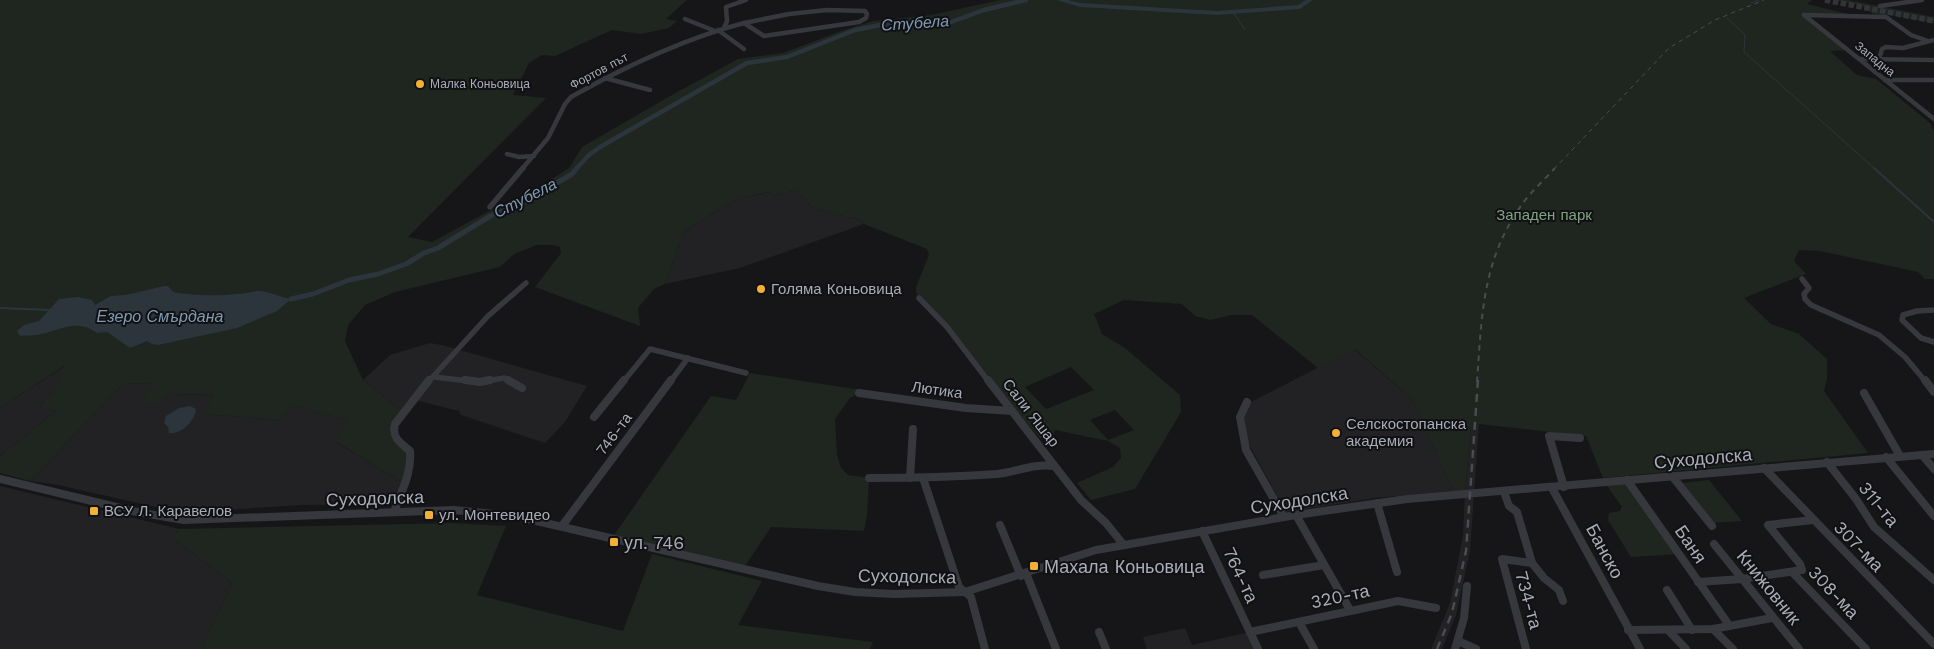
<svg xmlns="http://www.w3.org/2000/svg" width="1934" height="649" viewBox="0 0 1934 649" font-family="'Work Sans',sans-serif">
<rect width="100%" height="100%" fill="#161618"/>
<g fill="#222225">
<path d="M796 190 814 209 861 220 864 224 740 268 665 284 685 230 737 199 770 192 773 196Z"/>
<path d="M430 343 442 345 587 386 565 422 545 443 461 415 459 411 415 400 402 411 363 380 390 355Z"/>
<path d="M1354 349 1412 399 1453 491 1375 498 1286 512 1248 443 1244 418 1249 403Z"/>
<path d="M1477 363 1479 424 1470 551 1456 615 1442 649H1431L1450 603 1463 535 1465 491Z"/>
<path d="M65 366 54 391 39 407 56 411 0 456V408Z"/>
<path d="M124 383 154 384 139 402 166 395 214 394 204 414 281 420 292 405 347 420 336 442 402 482 395 504 300 505 196 512 169 510 58 485 30 481Z"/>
<path d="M0 486 179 529 173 538 232 583 201 649H0Z"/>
<path d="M1185 628 1192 645 1250 632 1258 649H1147L1143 637Z"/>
</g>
<g fill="#1e261f" fill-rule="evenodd">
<path d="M0 0H687L666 19 677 21 669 28 641 34 612 30 555 56 542 55 529 63 513 95 546 98 408 237 432 242 487 212 526 196 569 168 582 147 670 96 738 59 783 53 841 31 873 21 931 15 1000 0H1812L1807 4 1848 14 1805 15 1849 50 1830 51 1857 75 1876 79 1930 123 1934 131V279H1925L1918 272 1820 251 1799 250 1794 261 1806 274 1744 298 1771 324 1799 334 1827 359V379L1824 391 1868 453 1603 478 1586 436 1479 424 1478 428 1471 427 1465 491H1453L1412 399 1355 349 1318 368 1252 315H1231L1210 320 1195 316 1182 304 1124 300 1094 314 1102 334 1125 348 1180 395 1181 412 1135 489 1091 500 1077 483 1113 467 1121 458 1120 448 1108 441 1055 430 1051 441 1040 438 919 298 916 292V287L929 255 927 249 864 224 861 220 814 209 796 190 773 196 769 192 737 199 685 230 665 284 654 289 638 308 640 326 535 287 561 253 560 247 553 245H537L514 254 500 267 395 292 365 305 348 325 345 341 363 380 402 411 390 431 392 439 408 453 407 466 402 482 335 441 347 420 292 405 281 420 203 414 214 394 166 395 159 403H138L153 384 124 383 30 481 0 473V456L56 411 39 407 54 391 64 366 0 408ZM1071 367 1094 390 1046 409 1025 387ZM1115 410 1134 430 1108 440 1090 420Z"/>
<path d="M1834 0H1848L1934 17V23L1891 15 1873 14 1862 6Z"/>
<path d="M750 373 861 390 859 393 850 398 835 419 837 455 841 468 848 475 869 478 867 516 864 531 771 527 743 569 612 538 711 396 736 400Z"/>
<path d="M1627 480 1681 554 1631 557 1608 520 1609 513 1620 511 1622 507 1605 483Z"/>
<path d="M1709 480 1742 521 1712 523 1681 483Z"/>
<path d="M452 523 506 526 477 595 623 631 652 554 762 581 738 625 873 642 870 649H201L232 583 173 538 179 529Z"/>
</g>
<g fill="#2c353c">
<path d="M164 286H168L173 292C194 296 216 296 237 294 243 294 250 292 257 291 269 291 279 297 291 299L277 311 237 328 158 345 152 344 147 341 130 348 107 332 97 333C75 317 58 332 36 335 31 336 25 335 20 336L17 331 24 325 39 321 59 299 78 297 92 300 95 305 111 296 126 295Z"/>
<path d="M190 406 196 409C195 421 181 435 169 433L168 427 164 423 166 416 179 408Z"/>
</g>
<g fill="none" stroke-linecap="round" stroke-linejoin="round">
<g stroke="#2c353c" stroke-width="1">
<path d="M1751 3 1759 0"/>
<path d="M1233 12 1245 30"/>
<path d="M1727 18 1745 35 1744 52 1875 169"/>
</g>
<g stroke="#2c353c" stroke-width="2">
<path d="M1874 168 1934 222"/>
<path d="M0 308 50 310"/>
</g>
<path stroke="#2c353c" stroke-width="4.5" d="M576 169 589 155 600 147 747 63 787 57 855 30 896 22 910 21 939 24 951 22 984 10 1026 0"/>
<path stroke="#2c353c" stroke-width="5" d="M291 299 313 294 349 280 378 274 406 264 424 253 438 248 492 215 519 205 572 174 577 168"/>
<path fill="#2c353c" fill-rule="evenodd" d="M1057 0H1068L1080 3 1217 11 1298 5 1306 0H1313L1300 9 1217 15 1080 7Z"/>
<path stroke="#333438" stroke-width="5.5" stroke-dasharray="5.5 2.5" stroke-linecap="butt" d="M1825 0 1934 21"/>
<g stroke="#37383d" stroke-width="4.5">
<path d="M1880 6 1922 0"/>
<path d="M827 10 865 11 867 14 866 18 859 22 764 36 744 23 789 14Z"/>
<path d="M1804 15 1934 119"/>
<path d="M1804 15 1886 17 1911 35 1928 41"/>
<path d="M685 19 715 31"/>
<path d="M724 28 727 21 726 7 746 0"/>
<path d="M718 30 744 49"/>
<path d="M1860 59 1934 60"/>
<path d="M1879 59 1882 49 1886 47 1903 48 1934 40"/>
<path d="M605 78 650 90"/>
<path d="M1885 80H1934"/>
<path d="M507 154 519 157 534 156"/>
<path d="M522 169 548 138 565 104 571 97C626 66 683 39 744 23"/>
</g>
<g stroke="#37383d" stroke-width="5.5">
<path d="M490 207 523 168"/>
<path d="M1802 279 1809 288 1804 294 1805 299 1811 305 1879 335 1905 357 1926 382"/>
<path d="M919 298 947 327 989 382"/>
<path d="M1934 310 1917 311 1903 315 1902 320 1921 338 1934 342"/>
<path d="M434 377 477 382"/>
<path d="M428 382 488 316 526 283"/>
<path d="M482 382 504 378 511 382"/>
<path d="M623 382 650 349 746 373"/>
<path d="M670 382 688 358"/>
</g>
<g stroke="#37383d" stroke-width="8">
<path d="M465 380 480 382 490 380"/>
<path d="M508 380 522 388"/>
<path d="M988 380 1081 500 1106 523 1123 544"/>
<path d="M1925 380 1934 392"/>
<path d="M859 393 966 408 1012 411"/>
<path d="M1864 393 1900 456"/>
<path d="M1247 402 1240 417 1246 450 1284 517"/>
<path d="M594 417 624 380"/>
<path d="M1922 455 1934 469"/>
<path d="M1886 457 1934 516"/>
<path d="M1827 462 1856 499 1874 527 1934 580"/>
<path d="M1764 468 1934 644"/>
<path d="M1672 476 1712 526"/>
<path d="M869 478C912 478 954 477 997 474 1015 472 1035 463 1054 466"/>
<path d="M910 478 913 429"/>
<path d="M923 478 959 587 971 597 985 649"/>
<path d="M0 479 137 512 184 520 454 510 515 516 818 586 855 592 894 594 965 592 1096 550 1296 515 1407 499 1934 454"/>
<path d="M1627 480 1729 625"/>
<path d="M1564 487 1549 436 1580 438"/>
<path d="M1552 488 1640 649"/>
<path d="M1504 492 1509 506 1517 512 1532 563 1544 578 1559 590 1563 601"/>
<path d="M1377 503 1397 572"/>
<path d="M394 512C401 492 412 473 410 451 401 443 391 438 395 424L429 380"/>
<path d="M1296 515 1350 610"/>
<path d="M1000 525 1021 576"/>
<path d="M562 526 671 380"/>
<path d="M1202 531 1258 649"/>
<path d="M1714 544 1799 649"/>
<path d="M1026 573 1056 649"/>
<path d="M1793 573 1866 649"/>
<path d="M1263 575 1324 565"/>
<path d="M1698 582 1742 579 1802 570 1800 564 1768 525 1813 520"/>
<path d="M1667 590 1692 630"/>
<path d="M1299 622 1314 649"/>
<path d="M1713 629 1733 649"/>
<path d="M1628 630 1713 629 1772 618"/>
<path d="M1669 631 1686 649"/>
<path d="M1099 632 1106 649"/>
<path d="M1250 632 1398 601 1436 608"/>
<path d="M1458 641 1476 649"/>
<path d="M1455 649 1464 618 1467 586"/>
<path d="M1526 649 1502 559 1532 563"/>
</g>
<path stroke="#4a4c52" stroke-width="1" stroke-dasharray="4.5 4" stroke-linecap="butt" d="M1554 169 1669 48 1715 20 1764 0"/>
<path stroke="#4a4c52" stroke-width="2" stroke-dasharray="5.5 5" stroke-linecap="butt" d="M1477 382C1482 313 1482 257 1526 199 1535 188 1546 178 1555 168"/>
<path stroke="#4a4c52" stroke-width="2.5" stroke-dasharray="8 6" stroke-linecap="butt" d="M1437 649 1452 613 1466 551 1478 380"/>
</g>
<g fill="#f2b134" stroke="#111113" stroke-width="2">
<circle cx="420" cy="84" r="5"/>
<circle cx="761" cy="289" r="5"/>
<circle cx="1336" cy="433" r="5"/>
<rect x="89" y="506" width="10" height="10" rx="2.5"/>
<rect x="424" y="510" width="10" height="10" rx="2.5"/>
<rect x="609" y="537" width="10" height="10" rx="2.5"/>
<rect x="1029" y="561" width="10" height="10" rx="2.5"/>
</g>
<g text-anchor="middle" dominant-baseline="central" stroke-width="4" stroke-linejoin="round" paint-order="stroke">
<g font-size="12" fill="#a8adb8" stroke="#111113">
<text transform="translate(1875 59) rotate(39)">Западна</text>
<text transform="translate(599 71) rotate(-28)">Фортов път</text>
</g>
<g font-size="12" fill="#a8adb8" stroke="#111113" text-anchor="start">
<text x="430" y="84">Малка Коньовица</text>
</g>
<g font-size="15" fill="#7fa381" stroke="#111113">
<text x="1544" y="215">Западен парк</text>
</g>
<g font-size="15" fill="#a8adb8" stroke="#111113" text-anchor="start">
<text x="771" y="289">Голяма Коньовица</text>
<text x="1346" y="424">Селскостопанска<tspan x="1346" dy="17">академия</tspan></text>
<text x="104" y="511">ВСУ Л. Каравелов</text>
<text x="439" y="515">ул. Монтевидео</text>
</g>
<g font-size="15" fill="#a8adb8" stroke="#111113">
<text transform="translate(937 390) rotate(8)">Лютика</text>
<text transform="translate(1031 413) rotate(52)">Сали Яшар</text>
<text transform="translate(614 434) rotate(-53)">746-та</text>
</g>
<g font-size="16" font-style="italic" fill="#7f9bb3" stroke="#111113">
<text transform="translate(915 23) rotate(-4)">Стубела</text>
<text transform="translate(525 198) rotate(-27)">Стубела</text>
<text x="160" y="316">Езеро Смърдана</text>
</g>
<g font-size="18" fill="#a8adb8" stroke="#111113">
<text transform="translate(1703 458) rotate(-5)">Суходолска</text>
<text transform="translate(375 498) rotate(-2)">Суходолска</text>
<text transform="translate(1299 500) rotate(-9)">Суходолска</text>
<text transform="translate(1879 504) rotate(51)">311-та</text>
<text transform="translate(1691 544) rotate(56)">Баня</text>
<text transform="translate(1859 546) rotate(46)">307-ма</text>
<text transform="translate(1605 551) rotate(62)">Банско</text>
<text transform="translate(1241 575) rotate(65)">764-та</text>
<text transform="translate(907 576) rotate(1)">Суходолска</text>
<text transform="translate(1769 587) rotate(51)">Книжовник</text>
<text transform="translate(1834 592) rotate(47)">308-ма</text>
<text transform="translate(1340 596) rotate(-12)">320-та</text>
<text transform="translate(1529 600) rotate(75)">734-та</text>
</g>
<g font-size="18" fill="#a8adb8" stroke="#111113" text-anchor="start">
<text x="624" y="542">ул. 746</text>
<text x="1044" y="566">Махала Коньовица</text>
</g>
</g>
</svg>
